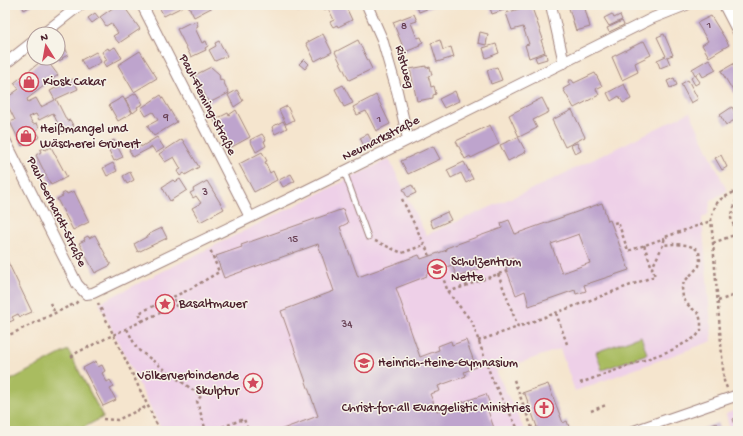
<svg xmlns="http://www.w3.org/2000/svg" width="743" height="436" viewBox="0 0 743 436" font-family="'Gochi Hand',sans-serif">
<rect width="100%" height="100%" fill="#f7f3e8"/>
<filter id="ink" filterUnits="userSpaceOnUse"><feTurbulence type="fractalNoise" baseFrequency=".025" numOctaves="2"/><feDisplacementMap in="SourceGraphic" scale="8" xChannelSelector="R" yChannelSelector="G"/><feConvolveMatrix kernelMatrix="1 2 1 2 8 2 1 2 1" color-interpolation-filters="sRGB"/></filter>
<filter id="wash" filterUnits="userSpaceOnUse"><feTurbulence type="fractalNoise" baseFrequency=".012" numOctaves="4" result="noise"/><feDisplacementMap in="SourceGraphic" scale="16" xChannelSelector="R" yChannelSelector="G"/><feGaussianBlur stdDeviation="0.9" result="paint"/><feColorMatrix in="noise" values="0 0 0 0 0 0 0 0 0 0 0 0 0 0 0 0 0 1.4 0 .05"/><feComposite in="paint" operator="in"/></filter>
<g filter="url(#wash)">
<rect width="100%" height="100%" fill="#f5e5ce"/>
<g fill="#eed0e8">
<path d="M690 112 727 191 711 200 708 214 702 218 712 341 575 391 560 349 496 371 525 431H242L241 429 238 431H162L99 303 389 159 426 235 541 185Z"/>
<path d="M738 409V431H730L726 414Z"/>
</g>
<g fill="#a9bc60" stroke="#7a6e46">
<path d="M641 336 647 354 602 370 596 352Z"/>
<path d="M68 350 103 417 77 431H5V383Z"/>
</g>
<g id="blocks">
<g fill="#bea4cd" fill-rule="evenodd">
<path d="M22 5H33L24 10Z"/>
<path d="M117 5H123L140 29 119 43 113 36 118 33 111 23 106 26 100 17Z"/>
<path d="M162 5H186L164 16 159 7Z"/>
<path d="M188 5H212L213 7 194 17Z"/>
<path d="M294 5H302L304 8 297 12Z"/>
<path d="M322 5H345L352 20 338 27 337 25 333 27 330 22 334 20 328 8 324 10Z"/>
<path d="M416 5H437L419 12Z"/>
<path d="M489 5H506L507 9 492 14Z"/>
<path d="M531 5 543 39 541 40 545 52 529 58 525 45 529 44 523 27 512 30 506 13Z"/>
<path d="M568 5H584L590 27 576 31Z"/>
<path d="M95 13 99 18 92 23 88 18Z"/>
<path d="M414 14 417 21 411 23 417 38 421 37 423 42 419 44 420 46 405 52 393 22Z"/>
<path d="M612 14 614 18 620 15 622 20 609 26 604 18Z"/>
<path d="M711 16 729 45 709 57 702 45 708 41 697 23Z"/>
<path d="M196 21 198 26 195 28 202 43 206 41 208 46 205 48 206 50 191 57 177 29 191 22 192 23Z"/>
<path d="M622 21 624 25 609 32 607 28Z"/>
<path d="M480 32 488 34 486 45 478 43Z"/>
<path d="M323 34 332 52 315 61 306 43Z"/>
<path d="M664 34 673 55 667 57 670 64 660 68 657 60 666 56 657 37Z"/>
<path d="M358 40 372 69 349 80 335 52Z"/>
<path d="M440 40 443 50 451 47 454 57 437 62 431 43Z"/>
<path d="M219 41 227 56 215 61 209 50 216 46 215 43Z"/>
<path d="M644 41 651 55 635 63 638 72 622 80 612 57Z"/>
<path d="M64 44 68 55 62 58 63 59 58 61 57 58H58V48Z"/>
<path d="M496 44 499 53 486 58 483 48Z"/>
<path d="M115 47 122 58 106 67 103 62 107 60 102 52 108 48 109 50Z"/>
<path d="M140 51 157 78 134 92 118 65Z"/>
<path d="M96 52 101 62 87 70 81 60Z"/>
<path d="M546 53 547 59 537 62 535 57Z"/>
<path d="M45 58 58 75 27 99 28 102 36 98 41 107 55 100 50 91 73 79 78 89 56 99 67 121 70 120 74 127 62 133 53 113 39 120 36 114 29 117 33 124 37 123 39 128 36 130 40 137 22 146 10 122 15 120 6 102 8 97 19 89 14 83Z"/>
<path d="M304 59 309 64 305 69 299 64Z"/>
<path d="M709 59 716 70 703 77 700 72 695 75 692 69Z"/>
<path d="M735 63 738 68V99L721 71Z"/>
<path d="M426 66V68L430 67 432 75 428 76 430 82 431 87 434 86 436 94 433 95V98L417 101 410 69Z"/>
<path d="M211 67 219 74 220 80 222 79 229 93 209 103 195 75Z"/>
<path d="M497 67 502 80 491 84 487 70Z"/>
<path d="M595 73 602 86 596 89 599 95 574 108 563 89 570 85 568 82 569 80H572L574 83Z"/>
<path d="M695 75 700 82 695 85 691 78Z"/>
<path d="M674 78 677 85 670 88 667 81Z"/>
<path d="M688 80 698 99 691 103 681 84Z"/>
<path d="M624 84 631 99 623 103 619 96 611 101 607 93Z"/>
<path d="M343 85 353 103 344 107 335 89Z"/>
<path d="M237 90 243 101 234 107 228 95Z"/>
<path d="M455 91 459 101 444 108 439 99Z"/>
<path d="M136 93 143 104 137 107 138 109 133 113 125 99Z"/>
<path d="M161 95 177 122 154 136 147 126 158 120 153 112 146 116 141 108Z"/>
<path d="M376 95 390 124 376 131 366 111 357 115 353 107Z"/>
<path d="M123 97 132 113 118 121 109 105Z"/>
<path d="M542 98 549 112 533 120 537 128 519 137 509 115Z"/>
<path d="M287 106 294 120 286 124 279 110Z"/>
<path d="M732 107 738 118 726 125 720 115Z"/>
<path d="M236 110 250 137 228 149 214 120 228 113 229 115Z"/>
<path d="M572 110 585 137 565 147 552 120Z"/>
<path d="M283 121 287 128 275 134 272 127Z"/>
<path d="M490 125 499 144 471 158 470 156 465 159 456 141Z"/>
<path d="M262 134 266 140 264 141 266 146 256 152 250 140Z"/>
<path d="M368 134 373 144 365 148 360 138Z"/>
<path d="M157 137 164 148 156 153 152 147 133 157 129 150 140 144 141 147Z"/>
<path d="M518 137 526 152 508 161 500 145Z"/>
<path d="M182 139 199 167 185 175 184 173 180 176 177 171 181 169 174 157 165 162 159 154Z"/>
<path d="M114 140 123 157 114 161 106 144Z"/>
<path d="M577 143 581 151 575 154 571 145Z"/>
<path d="M433 146 440 159 408 174 401 161Z"/>
<path d="M51 147 67 177 51 185 36 155 41 152 40 150 44 148 45 150Z"/>
<path d="M262 152 267 161 265 162 270 173 273 171 277 180 254 192 239 164Z"/>
<path d="M721 155 727 167 722 170 715 158Z"/>
<path d="M464 162 473 179 466 183 461 173 451 178 447 170Z"/>
<path d="M113 163 117 171 107 176 103 168Z"/>
<path d="M130 172 134 180 127 184 123 176Z"/>
<path d="M291 174 295 181 283 187 279 180Z"/>
<path d="M180 179 187 190 170 201 162 187 173 180 175 182Z"/>
<path d="M207 181 224 209 200 222 192 208 201 203 196 196 193 198 190 193 194 191 193 189Z"/>
<path d="M412 185 416 193 407 197 403 189Z"/>
<path d="M74 191 89 222 73 230 57 199 63 196 62 194 66 192 67 194Z"/>
<path d="M602 203 608 221 610 220 629 270 584 285 586 291 576 294 575 290 529 306 525 291 516 295 507 271 506 267 515 263 513 257 457 277 452 265 426 274 427 276 396 288 420 357 439 350 438 346 451 341 452 345 466 340 476 367 464 372 466 376 438 386 440 391 430 394 437 411 486 394 490 404 486 405 495 431H417L416 427 403 431H277L318 416 281 311 334 291 318 244 224 278 216 256 242 247 241 245 343 209 348 223 340 227 358 277 419 255 421 259 447 250 446 248 502 228 501 223 509 220 515 234ZM579 234 590 263 562 273 551 244Z"/>
<path d="M447 212 451 220 433 228 430 220Z"/>
<path d="M162 228 167 238 138 252 134 244 150 235 149 234Z"/>
<path d="M95 235 111 265 95 273 79 243 85 240 84 238 88 236 89 238Z"/>
<path d="M5 256 32 312 20 317 18 314 12 317 14 320 5 324Z"/>
<path d="M96 361 98 367 102 365 105 371 102 373 107 382 110 380 114 387 110 389 116 400 103 406 83 368Z"/>
<path d="M548 384 563 423 567 421 570 430 537 431 536 427H537L525 394H522V393Z"/>
<path d="M738 417V431H737L733 419Z"/>
<path d="M717 423 720 431H696Z"/>
</g>
</g>
</g>
<g filter="url(#ink)">
<use href="#blocks" fill-opacity="0" stroke="#a0827c" stroke-width="1"/>
<g fill="none" stroke-linecap="round" stroke-linejoin="round">
<g stroke="#a0827c" stroke-width="7">
<path id="service" d="M344 171 368 237"/>
</g>
<g stroke="#a0827c" stroke-width="12">
<g id="minor">
<path d="M142 5 250 217"/>
<path d="M367 5 382 39 397 91 408 139"/>
<path d="M551 5 564 63"/>
<path d="M724 5 738 32"/>
<path d="M43 34 80 5"/>
<path d="M5 64 34 41"/>
<path d="M5 140 77 284 86 294 93 293 297 195 653 18 686 5"/>
<path d="M634 431 738 395"/>
</g>
</g>
<g stroke="#a0827c" stroke-width="2.5" stroke-dasharray="3 3" stroke-linecap="butt">
<path d="M738 194 731 218 738 237"/>
<path d="M402 199 430 256"/>
<path d="M614 223 618 222 628 251 665 238"/>
<path d="M375 241 402 253 424 245"/>
<path d="M713 243 737 234"/>
<path d="M644 245 652 268"/>
<path d="M440 269 448 292 472 322 492 379 519 431"/>
<path d="M498 274 518 327 655 276 652 268 663 245 665 237 711 221"/>
<path d="M448 292 507 271"/>
<path d="M718 301 738 294"/>
<path d="M50 303 55 313"/>
<path d="M98 303 160 431"/>
<path d="M556 313 567 344"/>
<path d="M142 321 177 305 173 297"/>
<path d="M127 329 137 349 201 396 197 401 206 431"/>
<path d="M5 337 76 303 78 301"/>
<path d="M478 341 518 327"/>
<path d="M71 357 78 352 142 321 139 313 190 289 219 272 210 249"/>
<path d="M514 380 532 428 531 431"/>
<path d="M580 383 672 350 696 337 701 330V322L699 314 688 305 683 298 682 288 684 282 699 266 700 260 699 252 695 248 687 245 673 244 663 245"/>
<path d="M727 388 724 381 711 218 716 204 721 199 738 190"/>
<path d="M591 411 606 405"/>
<path d="M103 419 117 420 148 406"/>
<path d="M211 431 244 419 248 431"/>
<path d="M575 431 577 430"/>
</g>
<use href="#service" stroke="#fff" stroke-width="5"/>
<use href="#minor" stroke="#fff" stroke-width="10"/>
</g>
</g>
<defs>
<g id="shop-ring" transform="scale(1)"><circle r="9.5" fill="#f7f3e8" stroke="#d1495b" stroke-width="1.5"/><path d="M-5-2.5h2.3a2.7 3.5 0 0 1 5.4 0H5L5.5 6h-11ZM-1.5-2.5h3a1.5 2.3 0 0 0-3 0Z" fill="#d1495b"/></g>
<g id="school-ring" transform="scale(1)"><circle r="9.5" fill="#f7f3e8" stroke="#d1495b" stroke-width="1.5"/><path d="M0-5L7-2L0 1L-7-2ZM-4 1L0 2.5L4 1V4Q0 6-4 4Z" fill="#d1495b"/></g>
<g id="sight-ring" transform="scale(1)"><circle r="9.5" fill="#f7f3e8" stroke="#d1495b" stroke-width="1.5"/><path d="M0-6L1.8-2.2L6-1.7L2.9 1.2L3.7 5.4L0 3.3L-3.7 5.4L-2.9 1.2L-6-1.7L-1.8-2.2Z" fill="#d1495b"/></g>
<g id="church-ring" transform="scale(1)"><circle r="9.5" fill="#f7f3e8" stroke="#d1495b" stroke-width="1.5"/><path d="M-1.2-6h2.4v3.5h3.3v2.4h-3.3V6h-2.4V-.1h-3.3v-2.4h3.3Z" fill="#d1495b"/></g>
</defs>
<g fill-rule="evenodd">
<use href="#shop-ring" x="29" y="82"/>
<use href="#shop-ring" x="26" y="136"/>
<use href="#school-ring" x="437" y="269"/>
<use href="#sight-ring" x="165" y="304"/>
<use href="#school-ring" x="364" y="363"/>
<use href="#sight-ring" x="253" y="383"/>
<use href="#church-ring" x="544" y="408"/>
</g>
<g text-anchor="middle" dominant-baseline="central" stroke-width="3" stroke-linejoin="round" paint-order="stroke">
<g font-size="11" fill="#674054">
<text x="709" y="26">1</text>
<text x="404" y="27">8</text>
<text x="166" y="118">9</text>
<text x="379" y="120">1</text>
<text x="205" y="193">3</text>
<text x="293" y="240">15</text>
<text x="347" y="325">34</text>
</g>
<g font-size="13" fill="#4a1f2b" stroke="#f7f3e8">
<text transform="translate(404 67) rotate(75)">Ristweg</text>
<text transform="translate(207 105) rotate(63)">Paul-Fleming-Straße</text>
<text transform="translate(381 139) rotate(-27)">Neumarkstraße</text>
<text transform="translate(56 212) rotate(64)">Paul-Gerhardt-Straße</text>
</g>
<g font-size="13" fill="#4a1f2b" stroke="#f7f3e8" text-anchor="start">
<text x="43" y="82">Kiosk Cakar</text>
<text x="40" y="129">Heißmangel und<tspan x="40" dy="15">Wäscherei Grunert</tspan></text>
<text x="451" y="262">Schulzentrum<tspan x="451" dy="15">Nette</tspan></text>
<text x="179" y="304">Basaltmauer</text>
<text x="378" y="363">Heinrich-Heine-Gymnasium</text>
<text x="239" y="376" text-anchor="end">Völkerverbindende<tspan x="239" dy="15">Skulptur</tspan></text>
<text x="530" y="408" text-anchor="end">Christ-for-all Evangelistic Ministries</text>
</g>
</g>
<rect width="743" height="436" fill="none" stroke="#f7f3e8" stroke-width="20"/>
<g transform="translate(46 46) rotate(349)"><circle r="19" fill="#f7f3e8" stroke="#b29e9c"/>
<path d="M0-3L7 15L0 10L-7 15Z" fill="#d1495b"/>
<text y="-6" font-size="11" font-weight="bold" text-anchor="middle" fill="#4a1f2b">N</text>
</g>
</svg>
